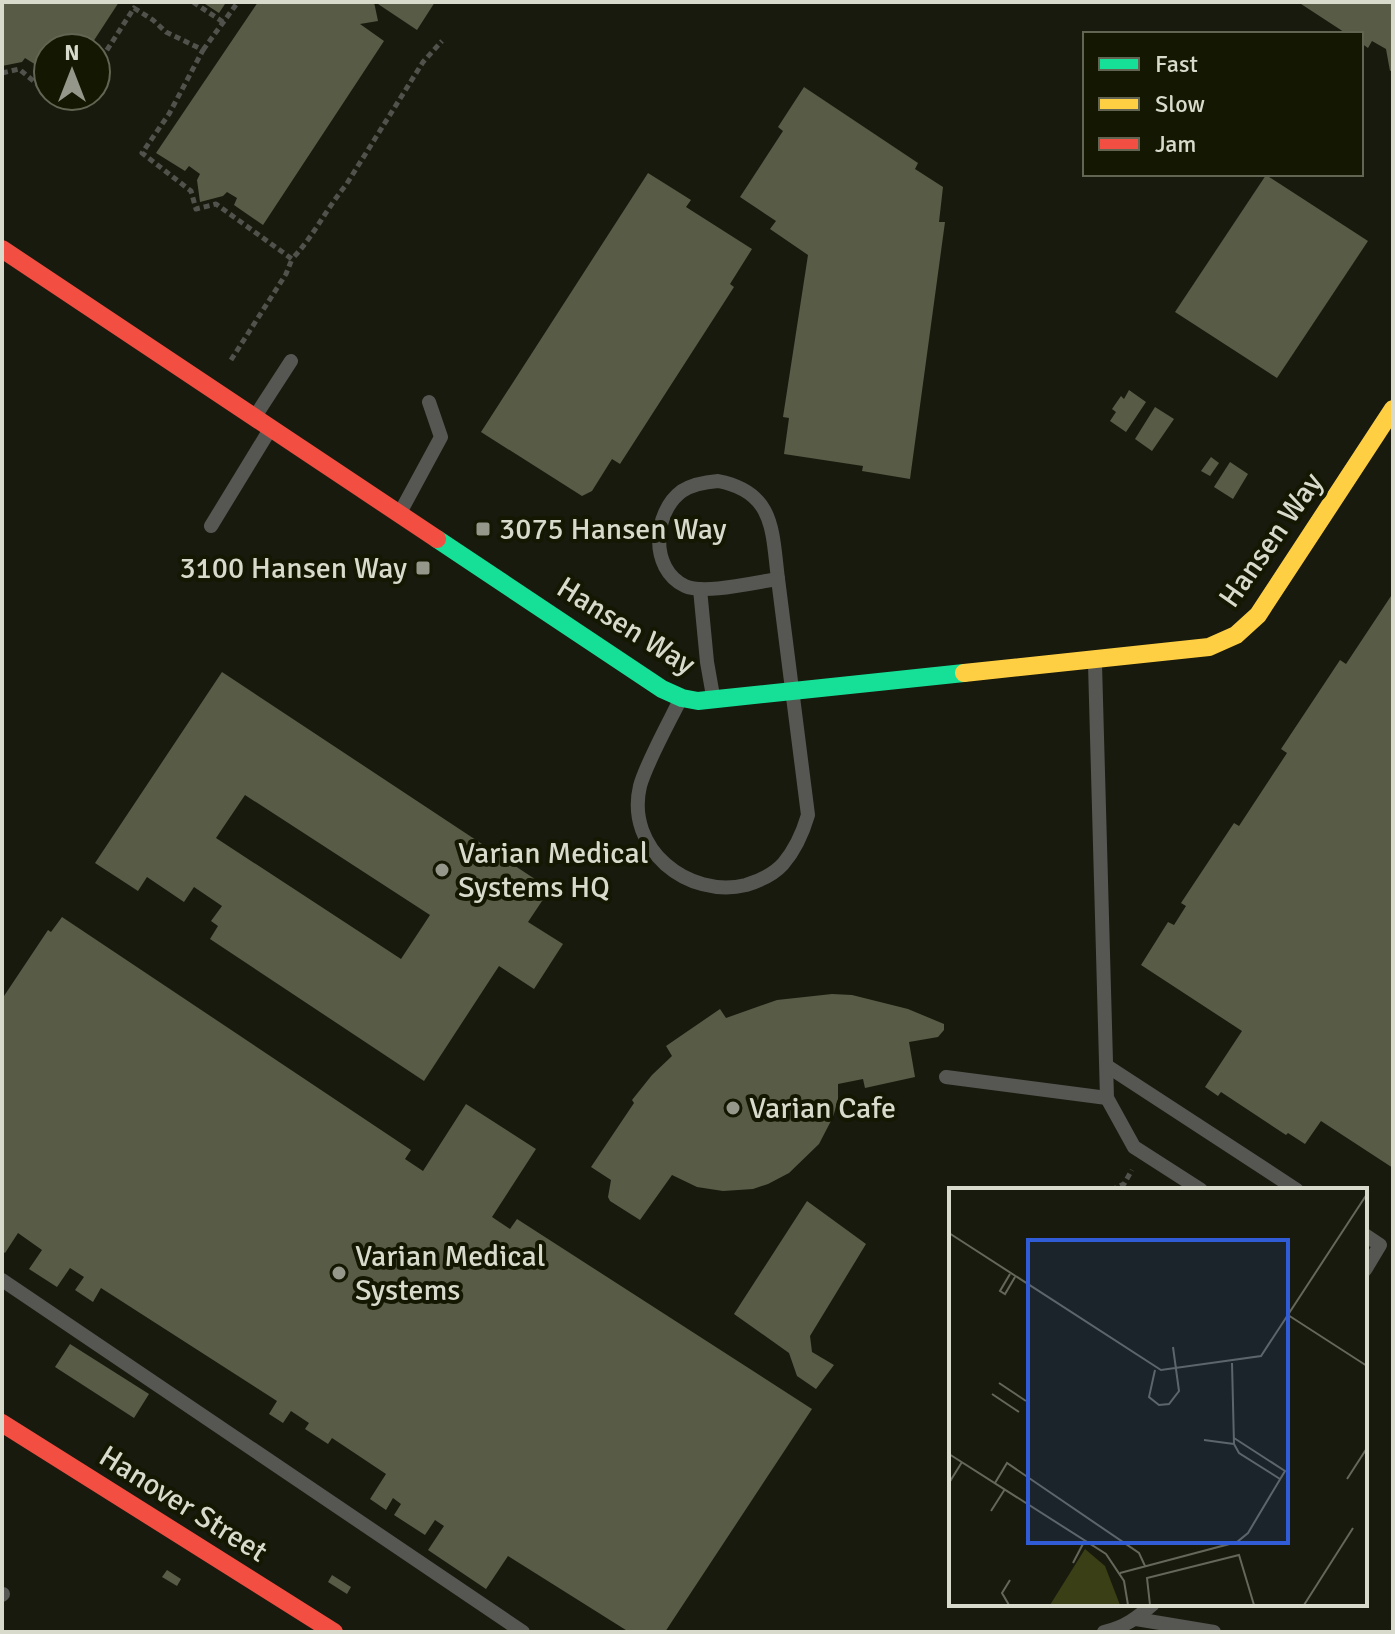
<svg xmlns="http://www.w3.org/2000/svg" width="1395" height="1634" viewBox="0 0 1395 1634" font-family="Signika,sans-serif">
<rect width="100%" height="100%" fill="#191a0e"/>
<g fill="#585b45" fill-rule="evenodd">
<path d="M2 2H119L89 48H48V81L33 71 36 65 25 58 22 62 2 66Z"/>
<path d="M202 2H225V4L219 13Z"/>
<path d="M258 2H374L378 21 360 24 384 41 263 225 234 205 237 198 227 192 223 196 200 202 197 180 200 174 189 166 185 171 156 153Z"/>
<path d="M375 2H435L417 30Z"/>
<path d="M1298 2H1393V70L1390 71 1386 49 1372 41 1368 48 1361 43V34H1347Z"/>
<path d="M804 87 918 163 915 169 943 187 939 222H945L910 479 862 471 863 466 784 454 789 418 783 417 808 255 770 229 776 221 740 197 783 131 778 127Z"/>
<path d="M648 173 691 200 686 207 752 249 730 284 734 287 620 464 612 459 592 491 582 496 481 432Z"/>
<path d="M1266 175 1368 241 1277 378 1175 312Z"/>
<path d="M1129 390 1146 402 1126 432 1110 421 1116 412 1112 409 1121 396 1124 399Z"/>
<path d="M1155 407 1174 419 1152 451 1135 439Z"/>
<path d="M1211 457 1219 463 1210 476 1201 471Z"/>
<path d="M1230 462 1248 474 1233 499 1214 487Z"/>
<path d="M1393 593V1168L1321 1121 1305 1144 1288 1133 1286 1135 1221 1092 1218 1096 1205 1087 1242 1031 1141 965 1168 922 1174 925 1186 906 1181 903 1234 823 1239 826 1287 753 1281 749 1340 660 1346 664Z"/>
<path d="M222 672 550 889 528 922 563 944 534 989 499 966 424 1081 210 939 218 926 211 921 222 906 194 887 184 902 147 877 138 891 95 863ZM245 795 430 915 401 959 216 838Z"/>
<path d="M62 917 411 1150 405 1159 423 1171 466 1104 536 1149 492 1217 510 1229 517 1219 812 1409 665 1632H629L508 1556 486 1589 428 1550 444 1526 435 1520 425 1535 394 1515 401 1504 393 1498 386 1510 370 1499 386 1474 332 1438 328 1444 305 1429 309 1423 291 1411 283 1423 269 1414 277 1401 101 1288 93 1302 75 1290 84 1277 70 1268 57 1287 29 1269 42 1250 18 1233 5 1253 2 1251V999L48 930 51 932Z"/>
<path d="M832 994 852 995 908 1009 944 1024V1030L938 1037 909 1042 915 1077 865 1088 863 1079 838 1084V1100L833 1117 819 1144 789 1173 768 1184 753 1189 723 1191 697 1187 672 1175 640 1220 610 1201 608 1197 611 1180 591 1167 634 1103 632 1100 652 1075 672 1056 666 1046 720 1009 726 1018 777 1000Z"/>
<path d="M807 1201 866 1244 810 1336 812 1352 834 1365 816 1389 797 1376 789 1353 734 1314Z"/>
<path d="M70 1344 149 1394 134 1418 55 1367Z"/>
<path d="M167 1570 181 1579 177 1586 162 1577Z"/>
<path d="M332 1575 351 1587 347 1594 328 1582Z"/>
</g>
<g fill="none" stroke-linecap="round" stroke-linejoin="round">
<g stroke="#51524c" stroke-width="5" stroke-dasharray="6 4" stroke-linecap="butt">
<path d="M193 2 223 22"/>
<path d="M203 50 238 2"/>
<path d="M96 67 134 8 153 20 166 32 203 50 169 114 142 153 191 191 196 209 216 204 292 259C314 236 326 209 346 185L423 62 442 41"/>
<path d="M2 73 19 69 48 93"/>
<path d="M53 96 67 105 75 96"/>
<path d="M231 360 286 274 292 259"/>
<path d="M1111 1190 1124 1184 1132 1170"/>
</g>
<g stroke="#565752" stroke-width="14">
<path d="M256 415 291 361"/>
<path d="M718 481C775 492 772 531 778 579 756 582 704 595 685 586 649 569 653 512 682 491 693 484 705 482 718 481Z"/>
<path d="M402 509 441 437 429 402"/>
<path d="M211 526 269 431"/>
<path d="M700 589 707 662 713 696"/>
<path d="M1095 664 1107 1098 1134 1147 1201 1190"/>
<path d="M679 702C668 724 646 764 640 786 625 849 688 899 746 885 759 881 774 874 783 864 795 850 803 832 808 815L778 579"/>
<path d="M1107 1066 1297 1190"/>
<path d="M946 1077 1107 1098"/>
<path d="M1365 1235 1380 1245 1365 1270"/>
<path d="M2 1280 523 1632"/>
<path d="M2 1595 3 1594"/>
<path d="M1136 1619 1214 1632"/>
<path d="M1104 1632C1125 1627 1137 1618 1153 1604"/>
</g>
<path stroke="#16e098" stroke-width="18" d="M437 539 662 689 682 698 698 701 964 673"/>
<path stroke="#ffcf43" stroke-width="18" d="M964 673 1209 647 1236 635 1258 615 1393 409"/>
<g stroke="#f24e42" stroke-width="18">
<path d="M2 249 437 539"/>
<path d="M2 1423 334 1632"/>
</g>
</g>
<g fill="#95978a" stroke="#141701" stroke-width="3">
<rect x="475" y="521" width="16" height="16" rx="4"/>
<rect x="415" y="560" width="16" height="16" rx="4"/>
<circle cx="442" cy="870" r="8"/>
<circle cx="733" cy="1108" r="8"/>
<circle cx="339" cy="1273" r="8"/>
</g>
<g text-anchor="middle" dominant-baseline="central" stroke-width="8" stroke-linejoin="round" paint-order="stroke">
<g font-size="30" fill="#d8dbcc" stroke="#141701" text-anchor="start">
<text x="499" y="529">3075 Hansen Way</text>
<text x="407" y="568" text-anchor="end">3100 Hansen Way</text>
<text x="458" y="853">Varian Medical<tspan x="458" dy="34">Systems HQ</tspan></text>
<text x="749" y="1108">Varian Cafe</text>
<text x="355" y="1256">Varian Medical<tspan x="355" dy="34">Systems</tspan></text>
</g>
<g font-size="30" fill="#d8dbcc" stroke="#141701">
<text transform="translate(1271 540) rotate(-55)">Hansen Way</text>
<text transform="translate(626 626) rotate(32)">Hansen Way</text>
<text transform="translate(183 1504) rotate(32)">Hanover Street</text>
</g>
</g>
<g transform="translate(949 1188)">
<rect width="418" height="418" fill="#191a0e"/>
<path d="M136 361 156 378 171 417H101Z" fill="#3b3f15"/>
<path fill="none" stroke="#65675a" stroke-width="2" d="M0 45 212 182 312 168 418 6M61 86 51 103 56 106 66 89M339 127 418 178M283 175 285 256 290 265 331 291M206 182 200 209 210 217 220 216 230 203 224 159M50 195 77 213M43 206 70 224M255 252 285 256M0 266 157 366 175 393 179 417M398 291 418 260M0 295 13 274M46 295 58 275 190 365 196 378M42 323 56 301M124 375 136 352M171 385 288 354 299 345 336 283 285 250M60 417 53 405 61 392M201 417 198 390 290 367 305 417M355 417 404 340"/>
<path fill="#305cd7" fill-opacity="0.15" stroke="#305cd7" stroke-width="4" d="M79 52H339V355H79Z"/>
<rect width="418" height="418" fill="none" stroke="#d8dbcc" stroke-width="4"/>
</g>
<rect width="1395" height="1634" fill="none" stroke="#d8dbcc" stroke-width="8"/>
<rect x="1083" y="32" width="280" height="144" fill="#141701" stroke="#626552" stroke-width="2"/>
<rect x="1099" y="58" width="40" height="12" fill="#16e098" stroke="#626552" stroke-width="2"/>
<text x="1155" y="72" font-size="24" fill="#d8dbcc">Fast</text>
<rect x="1099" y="98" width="40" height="12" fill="#ffcf43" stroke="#626552" stroke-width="2"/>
<text x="1155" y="112" font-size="24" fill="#d8dbcc">Slow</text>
<rect x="1099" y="138" width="40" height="12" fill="#f24e42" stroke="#626552" stroke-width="2"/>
<text x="1155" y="152" font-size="24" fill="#d8dbcc">Jam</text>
<g transform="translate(72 72)"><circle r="38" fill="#141701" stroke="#626552" stroke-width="2"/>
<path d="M0-6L14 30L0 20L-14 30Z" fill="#95978a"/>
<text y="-12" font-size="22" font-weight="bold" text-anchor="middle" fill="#d8dbcc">N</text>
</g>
</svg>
